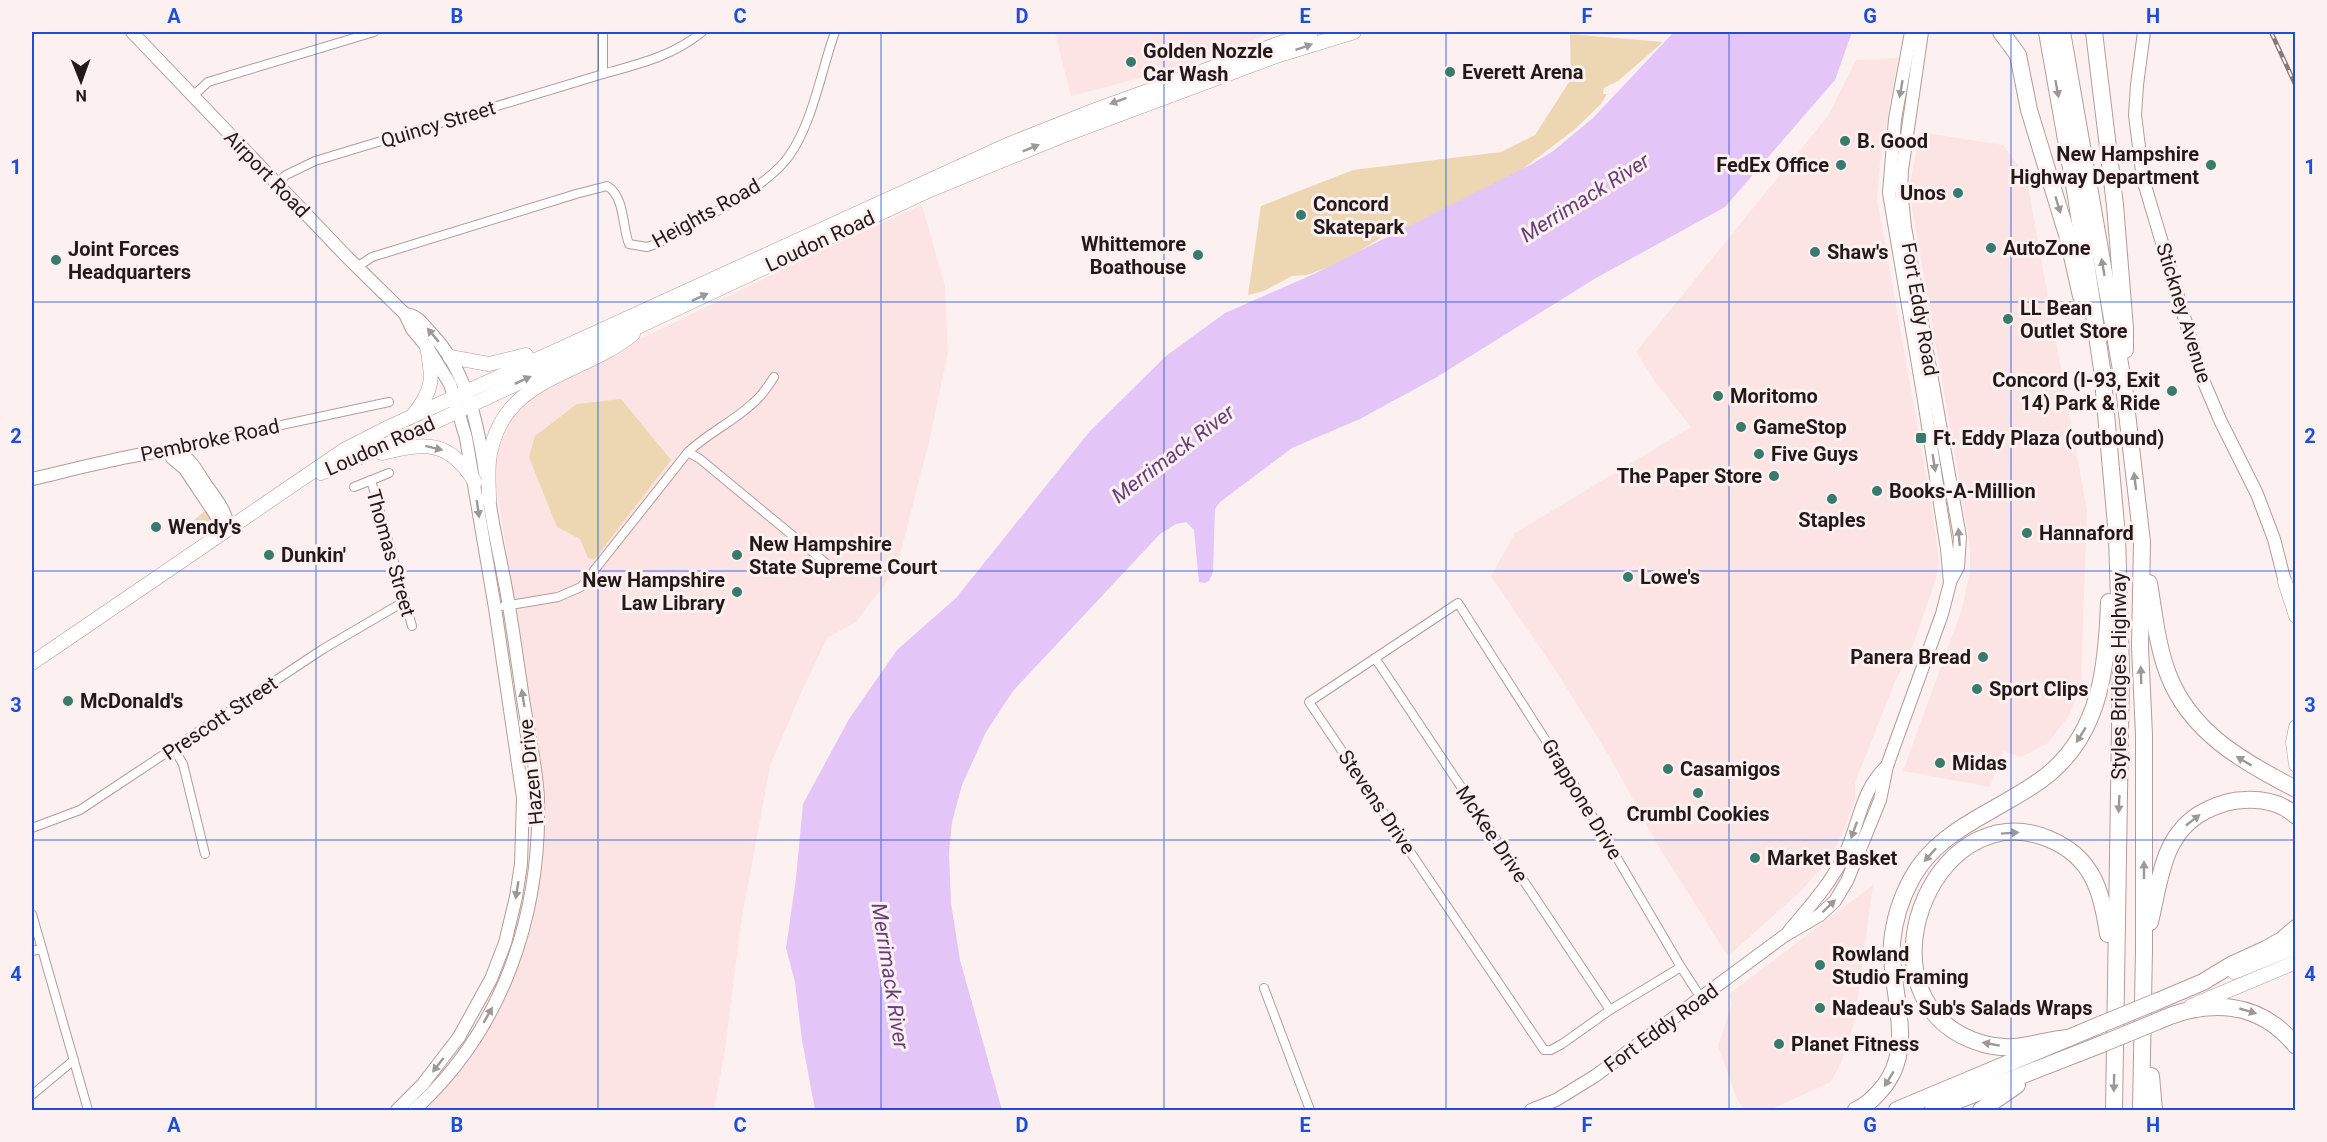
<svg xmlns="http://www.w3.org/2000/svg" width="2327" height="1142" viewBox="0 0 2327 1142" font-family="Roboto,sans-serif">
<rect width="100%" height="100%" fill="#fdf0f0"/>
<g fill="#fce4e4">
<path d="M1063 32H1274L1179 68 1071 96 1055 33Z"/>
<path d="M1898 58 1880 163 1877 199 1931 502 1939 560 1936 579 1913 645 1894 684 1855 783V799L1846 825 1830 858 1801 891 1728 956 1657 844 1611 759 1558 674 1491 576 1515 533 1691 427 1656 383 1636 352 1828 116 1856 60Z"/>
<path d="M1920 132 2003 145 2026 176 2087 511 2081 682 2070 714 2048 743 2021 757 2003 751 1990 787 1903 771 1962 609 1970 571V550L1959 478 1912 208 1910 184Z"/>
<path d="M922 205 945 286 948 353 928 446 896 570 856 622 827 638 800 695 770 766 741 923 726 1043 714 1110H422L493 1017 512 981 531 928 542 868 544 843 541 772 494 471V455L509 417 545 385 836 244Z"/>
<path d="M1873 885 1855 1020 1843 1058 1831 1082 1769 1110H1744L1737 1099 1718 1046 1732 1004 1729 994Z"/>
</g>
<g fill="#edd7b2">
<path d="M1570 34 1663 42 1618 81 1604 88 1603 94H1607L1601 104 1574 130 1503 184 1408 229 1385 235 1344 261 1307 275 1292 276 1264 291 1248 295 1261 206 1353 170 1501 152 1535 135 1571 79Z"/>
<path d="M621 399 671 460 594 560 588 558 580 539 557 527 529 457 535 436 577 404Z"/>
<path d="M205 511 212 517 206 534 198 535 194 529V520Z"/>
</g>
<path fill="#e4c5f7" d="M1674 32H1852L1835 80 1725 207 1596 278 1437 377 1360 419 1292 448 1220 502 1215 509 1213 572 1209 581 1205 583 1199 582 1194 530 1186 522 1176 524 1160 534 1013 691 986 732 962 785 952 822 949 853 951 903 960 960 1002 1110H815L802 1040 795 982 786 948 796 878 803 804 849 719 897 650 956 598 1090 431 1166 356 1225 313 1316 273 1532 164 1553 151 1593 118Z"/>
<g fill="none" stroke-linecap="round" stroke-linejoin="round">
<g stroke="#b79a9b" stroke-width="10">
<g id="street">
<path d="M603 32V74C639 64 673 56 702 32"/>
<path d="M193 96 208 82 374 32"/>
<path d="M277 183 286 175 315 161 603 74"/>
<path d="M357 267 372 257 576 194 607 186C625 196 622 227 629 244L647 247 656 244C692 225 766 189 789 156 813 122 821 71 835 32"/>
<path d="M169 449 389 402"/>
<path d="M688 452 700 459 827 564"/>
<path d="M371 480 412 626"/>
<path d="M354 487 389 473"/>
<path d="M504 606 558 597 581 587 688 452C708 433 733 422 753 403 762 396 768 386 774 377"/>
<path d="M1375 658 1610 1010"/>
<path d="M174 749 183 764 205 854"/>
<path d="M32 828 80 810 323 649 405 601"/>
<path d="M32 914 88 1110"/>
<path d="M32 951 42 949"/>
<path d="M1681 967 1610 1010 1562 1044 1551 1050H1544L1309 702 1458 603 1573 783 1681 967 1701 998"/>
<path d="M1264 988 1310 1110"/>
<path d="M32 1095 74 1060"/>
</g>
</g>
<g stroke="#b79a9b" stroke-width="14">
<g id="secondary">
<path d="M132 32 347 257 405 314 412 329 427 347 450 384 466 438 495 608 523 798 521 864 516 897 505 943 491 979 459 1037 423 1084 397 1110"/>
<path d="M1922 32 1902 170 1901 190 1905 227 1960 537 1958 567 1950 582"/>
<path d="M2144 32 2137 85 2135 115 2143 179 2203 380 2220 420 2257 494 2274 539 2285 582"/>
<path d="M405 314C417 315 422 323 430 332 466 369 478 423 485 473"/>
<path d="M172 458 185 469 217 517 229 529"/>
<path d="M32 479C56 474 159 446 176 452 190 456 198 473 206 485 217 500 226 511 229 529"/>
<path d="M1789 931C1810 906 1832 882 1846 852 1859 823 1862 788 1887 766"/>
<path d="M414 1110C502 1031 541 916 538 800 537 769 529 736 524 705 518 667 513 627 506 589 500 556 492 524 488 491"/>
<path d="M1531 1110 1556 1100 1595 1076 1784 936 1820 915 1835 901 1847 881 1880 800 1887 766 1942 614 1950 583 1947 549 1923 394 1889 193 1895 119 1911 32"/>
</g>
</g>
<g stroke="#b79a9b" stroke-width="15">
<g id="primary">
<path d="M450 357 489 364 526 355"/>
<path d="M414 414C434 389 433 378 427 347"/>
<path d="M382 453C426 442 449 440 475 482"/>
<path d="M321 473 356 459 930 190 1062 136 1276 56 1354 32"/>
<path d="M489 500C489 485 487 469 490 454 504 376 582 376 633 334"/>
<path d="M2285 582 2296 616"/>
<path d="M32 663 344 450 391 426 1007 145 1095 110 1311 32"/>
<path d="M2296 727 2293 742 2296 765"/>
<path d="M2234 972 2296 947"/>
<path d="M2191 1006 2296 962"/>
</g>
</g>
<g stroke="#b79a9b" stroke-width="18">
<g id="highway">
<path d="M2001 32 2018 55 2029 110 2068 238 2081 296"/>
<path d="M2047 32 2076 196 2102 369 2117 536 2121 668 2114 1110"/>
<path d="M2062 32 2124 387 2142 542 2140 647 2144 735V949L2141 1110"/>
<path d="M2094 32 2115 205 2125 329V350"/>
<path d="M2149 583C2154 613 2157 645 2168 674 2190 732 2243 762 2296 789"/>
<path d="M2150 922C2160 881 2162 833 2205 811 2217 805 2230 800 2244 800 2262 799 2282 803 2296 816"/>
<path d="M2158 1001 2203 982 2231 965 2266 949 2282 940 2296 928"/>
<path d="M2158 1021C2209 998 2260 1001 2296 1046"/>
<path d="M2069 1038C2039 1040 2016 1053 1984 1044 1848 1006 1931 789 2049 839 2093 857 2102 892 2108 934"/>
<path d="M2151 1076 2154 1110"/>
<path d="M1856 1110C1866 1106 1873 1099 1880 1091 1919 1048 1889 993 1892 943 1894 920 1901 898 1912 878 1929 847 1959 828 1990 811 2010 799 2033 788 2051 772 2101 729 2107 664 2109 602"/>
<path d="M1897 1110 2102 1024"/>
<path d="M1933 1110 2102 1044"/>
<path d="M1981 1110 2017 1085"/>
</g>
</g>
<use href="#street" stroke="#fff" stroke-width="8"/>
<use href="#secondary" stroke="#fff" stroke-width="12"/>
<use href="#primary" stroke="#fff" stroke-width="14"/>
<use href="#highway" stroke="#fff" stroke-width="16"/>
<g stroke="#847878" stroke-width="4.5">
<path id="rail" d="M2271 32 2296 86"/>
</g>
<use href="#rail" stroke="#fdf0f0" stroke-width="2" stroke-dasharray="7" stroke-linecap="butt"/>
<g stroke="#b79a9b" stroke-width="18" stroke-linecap="butt">
<g id="highway-bridge">
<path d="M2102 1024 2158 1001"/>
<path d="M2102 1044 2158 1021"/>
</g>
</g>
<use href="#highway-bridge" stroke="#fff" stroke-width="16"/>
</g>
<defs><path id="oneway-solid" d="M-6-.8H1V-3.2L6.5 0L1 3.2V.8H-6Z" transform="scale(1.5)"/></defs>
<g fill="#9c9898">
<use href="#oneway-solid" transform="translate(1304 47) rotate(-19)"/>
<use href="#oneway-solid" transform="translate(1901 89) rotate(100)"/>
<use href="#oneway-solid" transform="translate(2057 89) rotate(80)"/>
<use href="#oneway-solid" transform="translate(1118 101) rotate(160)"/>
<use href="#oneway-solid" transform="translate(1031 148) rotate(-22)"/>
<use href="#oneway-solid" transform="translate(2058 205) rotate(73)"/>
<use href="#oneway-solid" transform="translate(2103 267) rotate(-100)"/>
<use href="#oneway-solid" transform="translate(700 297) rotate(-25)"/>
<use href="#oneway-solid" transform="translate(433 335) rotate(-130)"/>
<use href="#oneway-solid" transform="translate(523 380) rotate(-25)"/>
<use href="#oneway-solid" transform="translate(434 448) rotate(14)"/>
<use href="#oneway-solid" transform="translate(1934 463) rotate(81)"/>
<use href="#oneway-solid" transform="translate(2135 481) rotate(-97)"/>
<use href="#oneway-solid" transform="translate(478 509) rotate(82)"/>
<use href="#oneway-solid" transform="translate(1959 537) rotate(-95)"/>
<use href="#oneway-solid" transform="translate(2141 675) rotate(-92)"/>
<use href="#oneway-solid" transform="translate(523 698) rotate(-99)"/>
<use href="#oneway-solid" transform="translate(2081 735) rotate(122)"/>
<use href="#oneway-solid" transform="translate(2244 761) rotate(-149)"/>
<use href="#oneway-solid" transform="translate(2119 804) rotate(93)"/>
<use href="#oneway-solid" transform="translate(2193 820) rotate(-38)"/>
<use href="#oneway-solid" transform="translate(1854 830) rotate(110)"/>
<use href="#oneway-solid" transform="translate(2010 833) rotate(-4)"/>
<use href="#oneway-solid" transform="translate(1930 855) rotate(132)"/>
<use href="#oneway-solid" transform="translate(2144 870) rotate(-90)"/>
<use href="#oneway-solid" transform="translate(517 890) rotate(99)"/>
<use href="#oneway-solid" transform="translate(1829 906) rotate(-44)"/>
<use href="#oneway-solid" transform="translate(2248 1011) rotate(16)"/>
<use href="#oneway-solid" transform="translate(488 1015) rotate(-60)"/>
<use href="#oneway-solid" transform="translate(1991 1044) rotate(-170)"/>
<use href="#oneway-solid" transform="translate(438 1065) rotate(128)"/>
<use href="#oneway-solid" transform="translate(1889 1079) rotate(121)"/>
<use href="#oneway-solid" transform="translate(2114 1083) rotate(91)"/>
</g>
<path fill="none" stroke="#1d4ed8" stroke-width="1.5" stroke-opacity="0.55" d="M316 32V1110M598 32V1110M881 32V1110M1164 32V1110M1446 32V1110M1729 32V1110M2011 32V1110M32 302H2296M32 571H2296M32 840H2296"/>
<g fill="#387a6b" stroke="#fdf0f0" stroke-width="2">
<circle cx="1131" cy="62" r="6"/>
<circle cx="1450" cy="72" r="6"/>
<circle cx="1845" cy="141" r="6"/>
<circle cx="1841" cy="165" r="6"/>
<circle cx="2211" cy="165" r="6"/>
<circle cx="1958" cy="193" r="6"/>
<circle cx="1301" cy="215" r="6"/>
<circle cx="1991" cy="248" r="6"/>
<circle cx="1815" cy="252" r="6"/>
<circle cx="1198" cy="255" r="6"/>
<circle cx="56" cy="260" r="6"/>
<circle cx="2008" cy="319" r="6"/>
<circle cx="2172" cy="391" r="6"/>
<circle cx="1718" cy="396" r="6"/>
<circle cx="1741" cy="427" r="6"/>
<rect x="1915" y="432" width="12" height="12" rx="3"/>
<circle cx="1759" cy="454" r="6"/>
<circle cx="1774" cy="476" r="6"/>
<circle cx="1877" cy="491" r="6"/>
<circle cx="1832" cy="499" r="6"/>
<circle cx="156" cy="527" r="6"/>
<circle cx="2027" cy="533" r="6"/>
<circle cx="269" cy="555" r="6"/>
<circle cx="737" cy="555" r="6"/>
<circle cx="1628" cy="577" r="6"/>
<circle cx="737" cy="592" r="6"/>
<circle cx="1983" cy="657" r="6"/>
<circle cx="1977" cy="689" r="6"/>
<circle cx="68" cy="701" r="6"/>
<circle cx="1940" cy="763" r="6"/>
<circle cx="1668" cy="769" r="6"/>
<circle cx="1698" cy="793" r="6"/>
<circle cx="1755" cy="858" r="6"/>
<circle cx="1820" cy="965" r="6"/>
<circle cx="1820" cy="1008" r="6"/>
<circle cx="1779" cy="1044" r="6"/>
</g>
<g text-anchor="middle" dominant-baseline="central" stroke-width="6" stroke-linejoin="round" paint-order="stroke">
<g font-size="20" font-weight="bold" fill="#241919" stroke="#fdf0f0" text-anchor="start">
<text x="1143" y="51">Golden Nozzle<tspan x="1143" dy="23">Car Wash</tspan></text>
<text x="1462" y="72">Everett Arena</text>
<text x="1857" y="141">B. Good</text>
<text x="2199" y="154" text-anchor="end">New Hampshire<tspan x="2199" dy="23">Highway Department</tspan></text>
<text x="1829" y="165" text-anchor="end">FedEx Office</text>
<text x="1946" y="193" text-anchor="end">Unos</text>
<text x="1313" y="204">Concord<tspan x="1313" dy="23">Skatepark</tspan></text>
<text x="1186" y="244" text-anchor="end">Whittemore<tspan x="1186" dy="23">Boathouse</tspan></text>
<text x="2003" y="248">AutoZone</text>
<text x="68" y="249">Joint Forces<tspan x="68" dy="23">Headquarters</tspan></text>
<text x="1827" y="252">Shaw's</text>
<text x="2020" y="308">LL Bean<tspan x="2020" dy="23">Outlet Store</tspan></text>
<text x="2160" y="380" text-anchor="end">Concord (I-93, Exit<tspan x="2160" dy="23">14) Park &amp; Ride</tspan></text>
<text x="1730" y="396">Moritomo</text>
<text x="1753" y="427">GameStop</text>
<text x="1933" y="438">Ft. Eddy Plaza (outbound)</text>
<text x="1771" y="454">Five Guys</text>
<text x="1762" y="476" text-anchor="end">The Paper Store</text>
<text x="1889" y="491">Books-A-Million</text>
<text x="1832" y="520" text-anchor="middle">Staples</text>
<text x="168" y="527">Wendy's</text>
<text x="2039" y="533">Hannaford</text>
<text x="749" y="544">New Hampshire<tspan x="749" dy="23">State Supreme Court</tspan></text>
<text x="281" y="555">Dunkin'</text>
<text x="1640" y="577">Lowe's</text>
<text x="725" y="580" text-anchor="end">New Hampshire<tspan x="725" dy="23">Law Library</tspan></text>
<text x="1971" y="657" text-anchor="end">Panera Bread</text>
<text x="1989" y="689">Sport Clips</text>
<text x="80" y="701">McDonald's</text>
<text x="1952" y="763">Midas</text>
<text x="1680" y="769">Casamigos</text>
<text x="1698" y="814" text-anchor="middle">Crumbl Cookies</text>
<text x="1767" y="858">Market Basket</text>
<text x="1832" y="954">Rowland<tspan x="1832" dy="23">Studio Framing</tspan></text>
<text x="1832" y="1008">Nadeau's Sub's Salads Wraps</text>
<text x="1791" y="1044">Planet Fitness</text>
</g>
<g font-size="20" fill="#241919" stroke="#fdf0f0">
<text transform="translate(438 124) rotate(-17)">Quincy Street</text>
<text transform="translate(267 174) rotate(46)">Airport Road</text>
<text transform="translate(706 213) rotate(-29)">Heights Road</text>
<text transform="translate(820 241) rotate(-25)">Loudon Road</text>
<text transform="translate(1920 309) rotate(80)">Fort Eddy Road</text>
<text transform="translate(2184 313) rotate(73)">Stickney Avenue</text>
<text transform="translate(210 440) rotate(-12)">Pembroke Road</text>
<text transform="translate(380 446) rotate(-24)">Loudon Road</text>
<text transform="translate(391 553) rotate(74)">Thomas Street</text>
<text transform="translate(2119 676) rotate(-90)">Styles Bridges Highway</text>
<text transform="translate(220 718) rotate(-34)">Prescott Street</text>
<text transform="translate(531 772) rotate(-96)">Hazen Drive</text>
<text transform="translate(1582 799) rotate(59)">Grappone Drive</text>
<text transform="translate(1377 802) rotate(56)">Stevens Drive</text>
<text transform="translate(1492 834) rotate(56)">McKee Drive</text>
<text transform="translate(1661 1028) rotate(-36)">Fort Eddy Road</text>
</g>
<g font-size="21" font-style="italic" fill="#663e7a" stroke="#fdf0f0">
<text transform="translate(1585 198) rotate(-32)">Merrimack River</text>
<text transform="translate(1173 454) rotate(-37)">Merrimack River</text>
<text transform="translate(890 976) rotate(81)">Merrimack River</text>
</g>
</g>
<rect width="2327" height="1142" fill="none" stroke="#fdf0f0" stroke-width="66"/>
<g transform="translate(81 81) rotate(179)" stroke="#fdf0f0" stroke-width="4.5" paint-order="stroke">
<path d="M0-4.5L10 22L0 15L-10 22Z" fill="#241919"/>
<text y="-9" font-size="16" font-weight="bold" text-anchor="middle" fill="#241919">N</text>
</g>
<rect x="33" y="33" width="2261" height="1076" fill="none" stroke="#1d4ed8" stroke-width="2"/>
<g font-size="20" text-anchor="middle" font-weight="bold" fill="#1d4ed8">
<text x="174" y="23">A</text>
<text x="457" y="23">B</text>
<text x="740" y="23">C</text>
<text x="1022" y="23">D</text>
<text x="1305" y="23">E</text>
<text x="1587" y="23">F</text>
<text x="1870" y="23">G</text>
<text x="2153" y="23">H</text>
<text x="16" y="174">1</text>
<text x="2310" y="174">1</text>
<text x="16" y="443">2</text>
<text x="2310" y="443">2</text>
<text x="16" y="712">3</text>
<text x="2310" y="712">3</text>
<text x="16" y="981">4</text>
<text x="2310" y="981">4</text>
<text x="174" y="1132">A</text>
<text x="457" y="1132">B</text>
<text x="740" y="1132">C</text>
<text x="1022" y="1132">D</text>
<text x="1305" y="1132">E</text>
<text x="1587" y="1132">F</text>
<text x="1870" y="1132">G</text>
<text x="2153" y="1132">H</text>
</g>
</svg>
